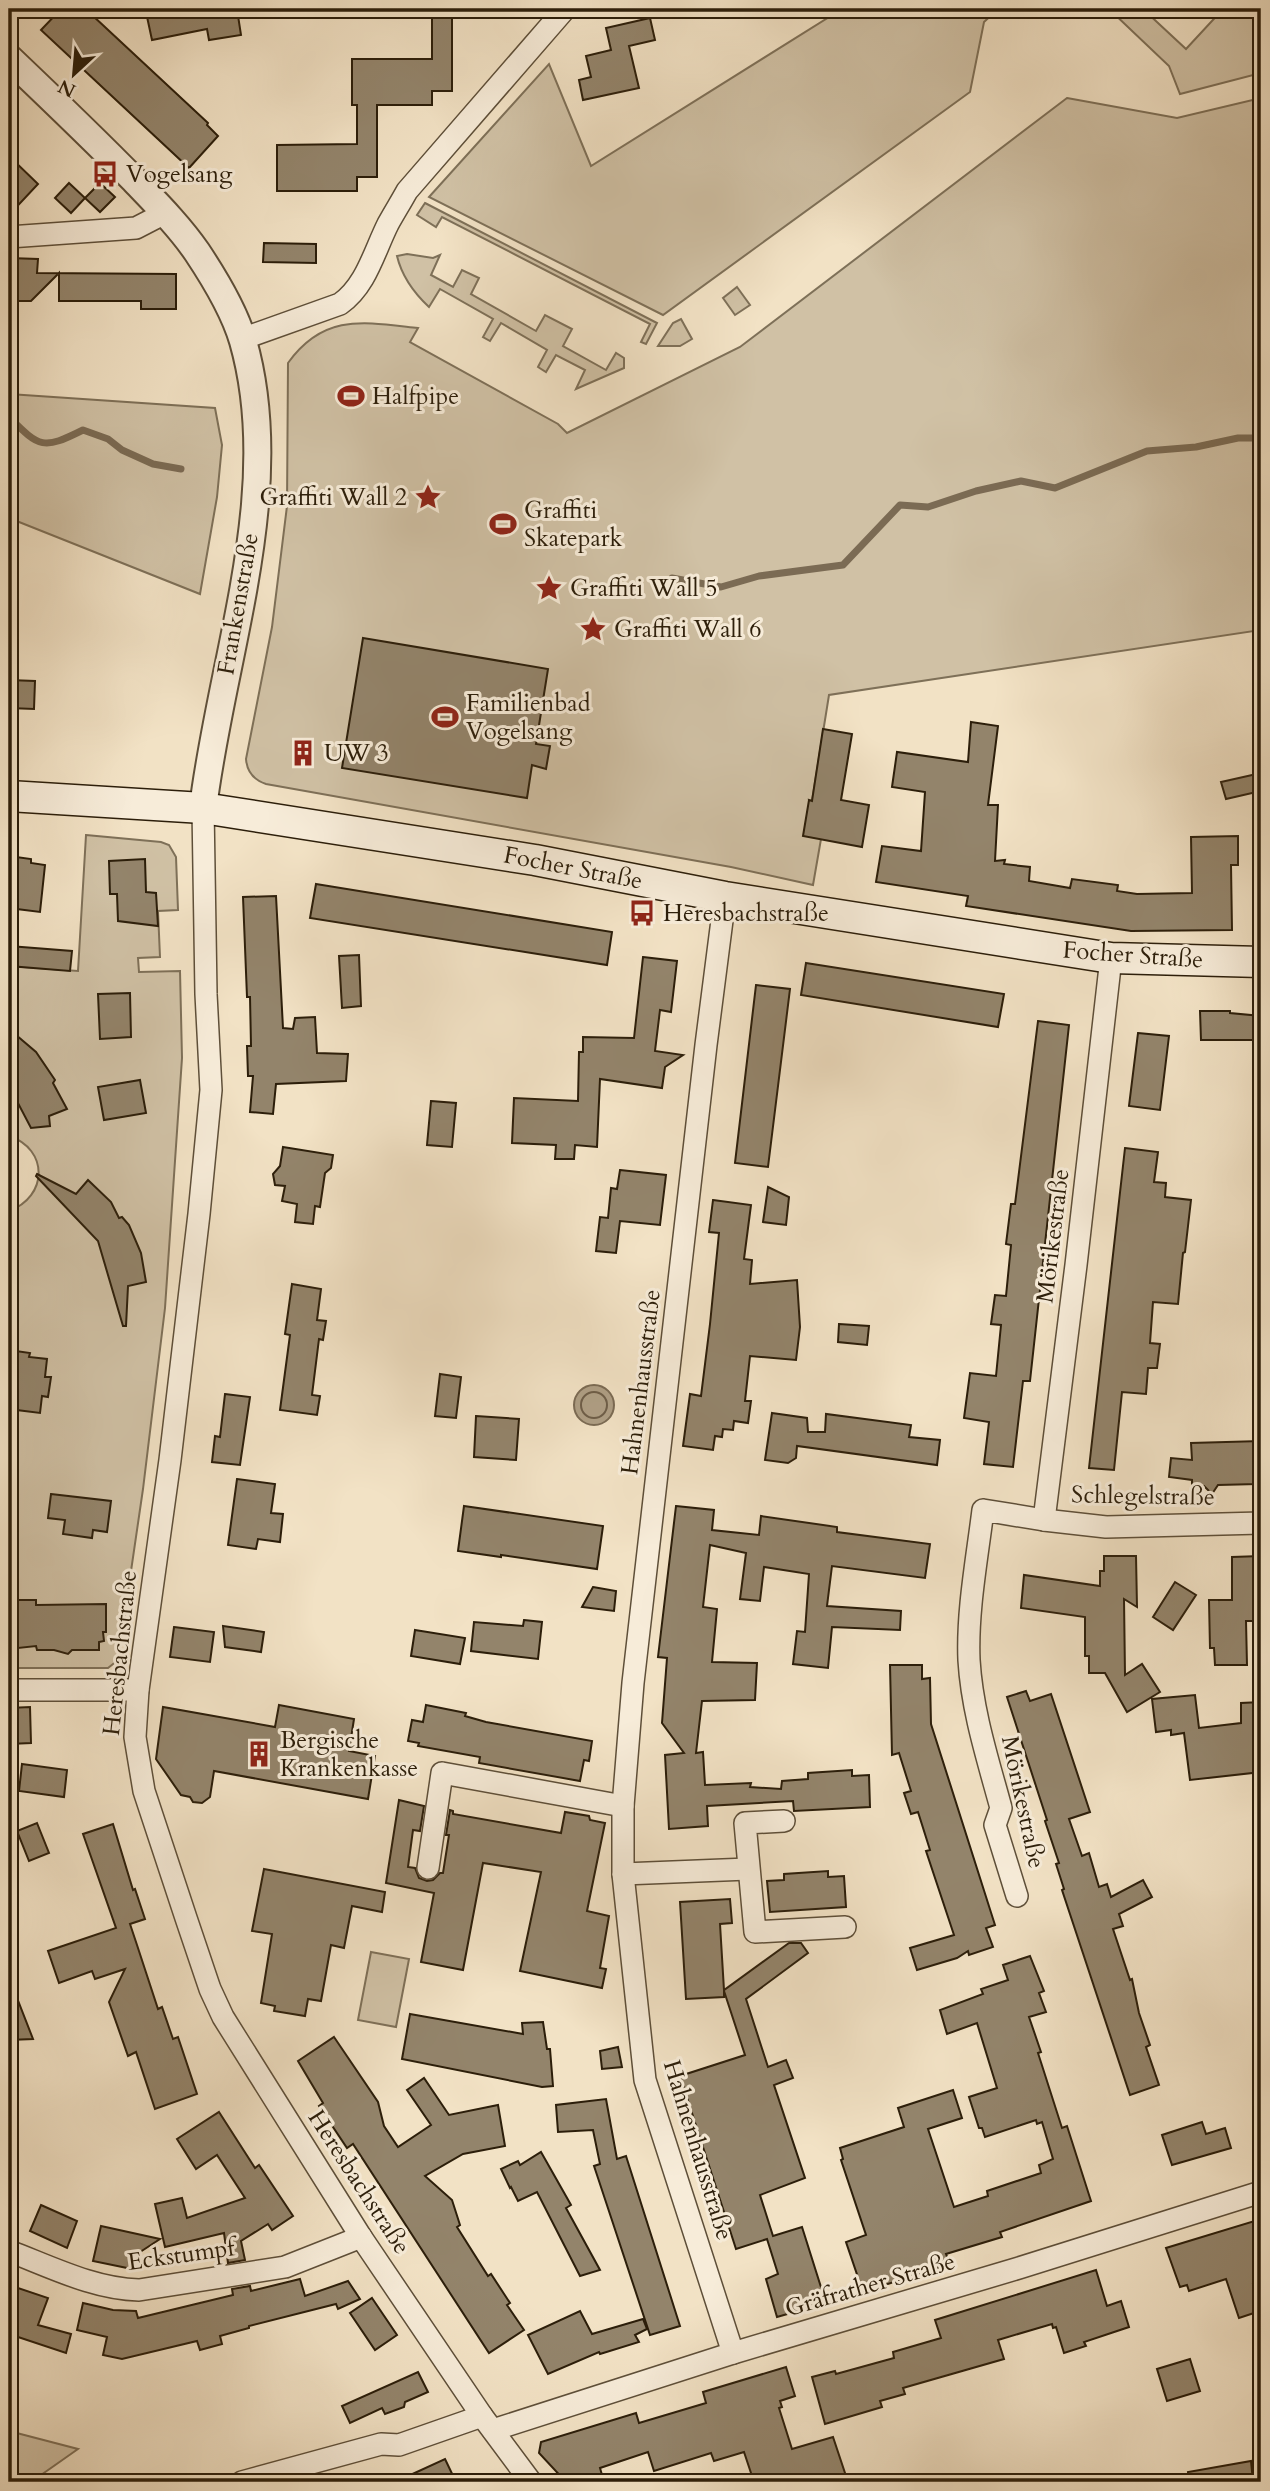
<svg xmlns="http://www.w3.org/2000/svg" width="1270" height="2491" viewBox="0 0 1270 2491" font-family="Cardo,serif">
<rect width="100%" height="100%" fill="#f2e2c5"/>
<filter id="stains"><feTurbulence type="fractalNoise" baseFrequency=".00286" numOctaves="4"/><feColorMatrix values="0 0 0 0 .2 0 0 0 0 .09 0 0 0 0 .02 0 0 0 .5 -.17"/></filter>
<radialGradient id="worn" r=".72"><stop offset=".6" stop-color="#630" stop-opacity="0"/><stop offset="1" stop-color="#630" stop-opacity=".3"/></radialGradient>
<g fill="#d0c1a5" stroke="#7e7058" stroke-width="2">
<path d="M842 9H998L984 22 970 92 663 315 429 197 549 64 591 166Z"/>
<path d="M1109 9H1143L1186 49 1223 9H1261V73L1180 94 1169 66Z"/>
<path d="M1067 98 1177 118 1261 98V630L829 695 812 801 809 800 821 839 813 885 731 867 266 784C254 780 247 772 246 759L272 627 287 506 288 363C324 313 364 322 418 328L410 342 558 424 567 433 740 347Z"/>
<path d="M425 203 657 323 646 344 641 342 650 324 442 217 436 227 417 215Z"/>
<path d="M407 254 433 258 440 255 431 275 453 287 462 270 479 278 471 294 536 331 545 315 572 329 563 346 606 370 616 353 624 358V368L576 389 585 370 556 355 546 372 538 367 547 350 501 323 490 341 483 337 493 319 440 289 429 307C414 293 402 277 397 256Z"/>
<path d="M737 287 750 305 735 315 723 298Z"/>
<path d="M681 319 692 339 680 346H658L673 323Z"/>
<path d="M9 394 215 408 222 445 217 497 200 594 9 518Z"/>
<path d="M86 835 161 842 169 845 176 857 178 910 158 911 160 957 138 958 139 972 180 971 182 1058 165 1308 143 1489 118 1660 108 1668H9V1211C48 1197 49 1149 9 1136V966L78 971Z"/>
<path d="M371 1952 409 1959 396 2027 358 2020Z"/>
<path d="M9 2431 78 2449 31 2482H9Z"/>
</g>
<circle fill="#af9f85" stroke="#7b6b54" stroke-width="2" cx="594" cy="1405" r="20"/>
<g fill="none" stroke-linecap="round" stroke-linejoin="round">
<circle stroke="#6e5e48" stroke-width="2" cx="594" cy="1405" r="13"/>
<g stroke="#7b6b54" stroke-width="7">
<path d="M9 417C40 448 43 450 83 430L108 439 122 450 153 464 181 469"/>
<path d="M672 578 721 587 759 576 843 565 900 505 928 507 976 491 1021 481 1055 488 1147 451 1196 447 1238 438H1261"/>
</g>
</g>
<g fill="#93846b" stroke="#2c1e0a" stroke-width="2">
<path d="M61 9H82L90 16 92 15 208 123 207 125 218 136 189 168 41 30Z"/>
<path d="M165 9H206L207 13 237 9 241 35 209 40 207 29 152 40 146 12Z"/>
<path d="M432 9H452V91H432V105H377V177H357V191H277V145L357 144V105H352V59H432Z"/>
<path d="M650 18 655 40 629 46 639 88 583 100 579 80 591 77 586 56 611 50 606 28Z"/>
<path d="M9 156 38 184 9 215Z"/>
<path d="M69 183 85 198 71 213 55 198Z"/>
<path d="M100 183 115 197 100 212 85 198Z"/>
<path d="M264 243 316 244V263L263 262Z"/>
<path d="M9 258 38 259 37 273 176 274V309H141V301H59V273L31 301H9Z"/>
<path d="M363 638 548 669 536 744 550 746 546 769 532 765 527 798 342 768Z"/>
<path d="M9 680 35 681 34 709 9 708Z"/>
<path d="M971 722 998 726 988 805H998L995 861 1005 860 1004 864 1030 867 1029 881 1070 888 1072 879 1118 885 1117 891 1137 894 1192 893 1191 837 1238 836V865H1231L1232 930 1131 931 966 906 968 896 876 882 882 846 921 851 925 792 892 787 897 752 968 762Z"/>
<path d="M823 729 852 734 841 800 869 805 862 847 803 836 809 800 812 801Z"/>
<path d="M1261 773V791L1226 799 1221 782Z"/>
<path d="M9 856 31 859V863L45 865 40 912 9 908Z"/>
<path d="M145 859 146 892 156 893 158 926 118 921 117 894H110L109 861Z"/>
<path d="M316 884 612 932 607 965 310 918Z"/>
<path d="M276 896 283 1028 293 1029 295 1018 315 1017 317 1053 348 1054 346 1081 276 1084 273 1114 250 1112 253 1076H248L247 1046H251L250 997H247L243 897Z"/>
<path d="M9 946 72 951 70 971 9 966Z"/>
<path d="M359 955 361 1006 342 1008 339 956Z"/>
<path d="M643 957 677 961 671 1012 660 1010 655 1051 683 1055 665 1067 662 1088 600 1079 597 1147 575 1145 574 1159H555L556 1145 512 1143 514 1098 578 1101 579 1052H583V1037L634 1038Z"/>
<path d="M806 963 1004 994 998 1027 801 995Z"/>
<path d="M756 985 790 989 768 1167 735 1163Z"/>
<path d="M130 993 131 1037 100 1039 98 994Z"/>
<path d="M1200 1011H1230V1013L1261 1016V1040H1201Z"/>
<path d="M1038 1021 1069 1025 1030 1381H1023L1013 1467 984 1464 989 1422 964 1418 970 1373 996 1376 1001 1325 991 1324 995 1295 1006 1296 1011 1245 1006 1244 1011 1204H1015Z"/>
<path d="M9 1029 36 1052 55 1080 53 1083 67 1109 49 1116 50 1126 31 1128 9 1086Z"/>
<path d="M1138 1033 1169 1036 1160 1110 1129 1106Z"/>
<path d="M140 1080 146 1113 104 1120 98 1087Z"/>
<path d="M431 1101 456 1103 452 1147 427 1145Z"/>
<path d="M283 1147 333 1155 331 1168 325 1173 320 1207 315 1206 313 1224 295 1222 297 1204 282 1201 285 1186 275 1185 273 1174 280 1166Z"/>
<path d="M1125 1148 1158 1152 1154 1182 1166 1183 1165 1197 1191 1200 1185 1252 1183 1253 1178 1304 1153 1302 1150 1343 1160 1344 1157 1368H1148L1146 1394 1122 1392 1114 1470 1089 1468Z"/>
<path d="M620 1170 666 1175 660 1225 620 1221 616 1253 596 1251 600 1217 608 1218 611 1188 617 1189Z"/>
<path d="M37 1174 76 1194 88 1180 111 1202 119 1218 122 1217 129 1225 141 1253 146 1282 128 1286 126 1326H123L98 1241 36 1176Z"/>
<path d="M768 1187 789 1197 786 1225 763 1222Z"/>
<path d="M713 1200 751 1205 744 1259 752 1260 750 1284 797 1280 800 1327 796 1360 750 1356 745 1401H751L748 1423 734 1421 733 1430 723 1429 722 1437 715 1436 713 1450 683 1446 690 1394 701 1396 710 1324 719 1233 709 1232Z"/>
<path d="M292 1284 321 1289 317 1320 326 1321 323 1340 319 1339 312 1395 320 1396 317 1415 280 1410 290 1335 285 1334Z"/>
<path d="M839 1324 869 1326 867 1345 838 1342Z"/>
<path d="M9 1350 30 1353 29 1357 47 1359 45 1377H51L48 1397 42 1396 40 1413 9 1409Z"/>
<path d="M440 1374 461 1377 456 1418 435 1416Z"/>
<path d="M225 1394 250 1397 240 1465 212 1462 215 1436 220 1437Z"/>
<path d="M772 1413 807 1418 808 1432H825L826 1414 911 1425 909 1437 940 1440 937 1465 797 1446 796 1458 788 1463 765 1460Z"/>
<path d="M476 1416 519 1419 516 1460 474 1457Z"/>
<path d="M1261 1441V1460H1257V1484L1218 1485 1212 1494 1204 1486H1192V1480L1169 1477 1171 1458 1192 1460 1191 1443Z"/>
<path d="M237 1479 275 1484 271 1513 283 1514 280 1542 258 1539 256 1549 228 1545Z"/>
<path d="M51 1494 111 1501 107 1532 93 1530 92 1538 63 1534 65 1520 48 1518Z"/>
<path d="M464 1506 603 1526 597 1569 501 1555V1557L458 1551Z"/>
<path d="M676 1506 714 1510 712 1530 759 1535 761 1516 837 1527V1532L930 1544 925 1578 832 1566 827 1606 901 1611 900 1630 832 1627 828 1668 793 1664 797 1631 805 1632 809 1574 764 1567 760 1601 740 1599 746 1553 710 1545 703 1607 717 1609 712 1662 757 1663 755 1700 702 1701 696 1753 703 1752 705 1785 751 1783 750 1787 781 1789 782 1781 808 1779V1773L852 1770V1776L869 1775 870 1807 794 1811 793 1801 707 1806 708 1826 669 1829 665 1755 684 1753 662 1723 667 1658 658 1657Z"/>
<path d="M1104 1556H1136L1137 1607 1124 1599 1125 1675 1142 1664 1160 1692 1127 1712 1105 1673H1089V1656H1085V1617L1021 1608 1024 1575 1100 1586V1571H1104Z"/>
<path d="M1261 1556V1621H1246L1247 1665H1215L1214 1648H1210L1209 1600H1232V1557Z"/>
<path d="M1175 1582 1196 1595 1173 1630 1153 1617Z"/>
<path d="M593 1587 616 1591 614 1611 582 1607Z"/>
<path d="M9 1600H36V1605L106 1604V1632H103L104 1641 99 1642V1650H72L68 1654 54 1650H37L36 1646 9 1649Z"/>
<path d="M524 1620 542 1622 538 1659 471 1651 474 1622 523 1626Z"/>
<path d="M223 1626 264 1632 261 1652 225 1647Z"/>
<path d="M174 1627 214 1632 210 1662 170 1657Z"/>
<path d="M415 1630 465 1638 460 1664 411 1656Z"/>
<path d="M890 1665H922V1679L930 1678 931 1724 995 1925 986 1928 993 1947 969 1955 968 1951 957 1958 917 1970 910 1948 954 1935 926 1851 930 1850 918 1812 911 1814 904 1793 911 1791 899 1753 892 1755Z"/>
<path d="M1026 1691 1030 1701 1051 1694 1090 1812 1069 1819 1082 1856 1089 1853 1099 1887 1107 1884 1111 1897 1143 1880 1152 1897 1119 1914 1123 1926 1113 1929 1130 1980 1132 1979 1139 2013 1150 2045 1146 2047 1159 2085 1130 2095 1062 1890 1064 1889 1056 1864 1059 1863 1045 1821 1047 1820 1007 1697Z"/>
<path d="M1195 1695 1199 1728 1241 1723V1703L1261 1702V1772L1190 1780 1184 1733 1171 1735V1730L1156 1732 1152 1699Z"/>
<path d="M279 1705 354 1719 349 1751 375 1756 368 1799 214 1771 210 1797 202 1803 193 1802 190 1797 181 1795 156 1759 163 1707 275 1727Z"/>
<path d="M426 1705 466 1713 465 1716 486 1722 592 1741 589 1761 584 1760 580 1781 479 1763 480 1757 418 1746 419 1743 408 1741 412 1720 423 1722Z"/>
<path d="M30 1707 31 1743 9 1744V1708Z"/>
<path d="M22 1764 67 1770 64 1797 19 1791Z"/>
<path d="M399 1800 424 1806 420 1831 413 1830 408 1867 415 1868 419 1878 427 1881 433 1880 440 1873H443L449 1835H446L450 1810 453 1811V1814L561 1833 565 1812 589 1816 590 1820 605 1823 587 1911 609 1916 600 1968 606 1969 602 1988 520 1971 541 1872 483 1863 463 1970 421 1962 434 1893 386 1883Z"/>
<path d="M37 1823 49 1853 29 1861 17 1831Z"/>
<path d="M113 1824 133 1890 135 1889 145 1919 130 1924 137 1945 158 2009 162 2007 173 2039 178 2037 197 2094 155 2109 136 2052 128 2056 109 2002 125 1969 95 1979 92 1971 59 1983 48 1951 116 1928 83 1834Z"/>
<path d="M264 1869 385 1892 382 1912 352 1906 344 1948 331 1945 321 2001 308 1999 305 2016 274 2011 275 2006 261 2003 272 1934 252 1931Z"/>
<path d="M828 1871V1877L844 1876 846 1907 770 1912 767 1881 784 1880V1874Z"/>
<path d="M730 1899 732 1923 720 1924 724 1990 789 1943H801L808 1953 746 1999 768 2067 786 2060 793 2078 774 2085 805 2178 760 2195 773 2236 802 2227 826 2303 777 2317 766 2279 778 2274 767 2239 736 2249 680 2076 745 2055 724 1991V1997L686 1999 680 1902Z"/>
<path d="M1030 1956 1044 1991 1039 1993 1046 2012 1029 2017 1041 2052 1038 2053 1062 2128 1067 2126 1091 2201 1000 2232 1002 2237 946 2254 950 2264 863 2292 846 2242 866 2235 841 2160 843 2159 840 2148 904 2127 898 2108 953 2090 962 2118 928 2129 954 2207 988 2196 987 2191 1041 2173 1039 2165 1053 2159 1042 2122 1037 2124 1036 2120 985 2137 982 2128H979L969 2097 997 2088 977 2023 947 2034 940 2010 983 1994 981 1989 1008 1980 1003 1965Z"/>
<path d="M9 1980H10L33 2039 9 2040Z"/>
<path d="M410 2014 523 2034 522 2023 543 2022 547 2049H550L553 2086 542 2087 402 2059Z"/>
<path d="M334 2037 378 2102 384 2126 398 2147 431 2125 407 2090 424 2078 449 2115 498 2105 505 2146 463 2154 425 2176 452 2200 460 2225 457 2227 488 2276 491 2274 510 2303 507 2305 524 2330 489 2353 353 2144 347 2148 319 2106 323 2103 298 2061Z"/>
<path d="M618 2047 622 2067 602 2069 600 2051Z"/>
<path d="M606 2099 617 2159 626 2156 680 2326 650 2335 594 2166 600 2164 593 2130 558 2132 556 2105Z"/>
<path d="M219 2112 255 2168 259 2165 293 2216 272 2230 268 2224 241 2241 245 2260 228 2263 224 2233 165 2247 155 2204 182 2198 187 2218 245 2198 217 2155 196 2169 177 2139Z"/>
<path d="M1202 2122 1206 2134 1225 2128 1231 2148 1172 2165 1162 2135Z"/>
<path d="M541 2152 571 2205 566 2208 600 2270 580 2276 537 2192 518 2201 511 2187 510 2188 501 2169 518 2161 520 2165Z"/>
<path d="M41 2205 77 2221 67 2248 30 2231Z"/>
<path d="M1261 2219V2281L1253 2284 1260 2311 1239 2318 1226 2279 1189 2291 1187 2285 1180 2287 1166 2248Z"/>
<path d="M101 2226 160 2239 134 2256 132 2269 93 2261Z"/>
<path d="M1096 2270 1107 2306 1121 2301 1129 2327 1084 2342 1086 2346 1064 2353 1056 2327 1053 2328 1052 2324 998 2340 1004 2359 903 2388 905 2394 880 2401 882 2407 825 2424 812 2377 835 2371 836 2374 894 2358 893 2352 941 2338 935 2320Z"/>
<path d="M300 2279 305 2296 348 2281 360 2299 338 2309 336 2304 249 2326V2328L220 2336 222 2344 200 2350 197 2341 122 2359 103 2355 107 2337 77 2330 83 2303 113 2310 136 2311 138 2318 233 2295 232 2289 250 2286 251 2291Z"/>
<path d="M9 2285 48 2298 38 2325 71 2334 66 2353 9 2334Z"/>
<path d="M372 2298 397 2335 375 2350 350 2313Z"/>
<path d="M580 2311 592 2334 643 2319 647 2329 635 2335 639 2342 600 2354 599 2352 548 2374 528 2335Z"/>
<path d="M1190 2359 1200 2391 1167 2401 1157 2369Z"/>
<path d="M786 2367 795 2396 780 2401 782 2407 779 2408 792 2449 833 2437 848 2482H754L744 2452 714 2461 711 2453 654 2471 648 2452 600 2468 604 2482H566L539 2453 541 2442 636 2413 639 2423 706 2403 703 2392Z"/>
<path d="M418 2372 428 2392 405 2402 404 2407 385 2414 382 2408 350 2423 342 2406Z"/>
<path d="M445 2459 456 2482H395Z"/>
<path d="M1251 2461 1253 2482H1189L1188 2472Z"/>
</g>
<g fill="none" stroke-linecap="round" stroke-linejoin="round">
<g stroke="#5e4f39" stroke-width="24">
<g id="minor">
<path d="M9 237 136 228 165 213"/>
<path d="M242 339 340 304C366 286 374 252 388 224 394 213 401 202 407 191L565 9"/>
<path d="M203 808 206 994 211 1090 199 1214 170 1460 138 1690 135 1737 144 1791 186 1918 210 1989 223 2017 361 2237 482 2416 531 2482"/>
<path d="M725 897 706 1045 633 1683 623 1806V1874L645 2080 733 2353"/>
<path d="M1044 1520 1076 1265 1111 958"/>
<path d="M9 1690H138"/>
<path d="M784 1821 745 1823 755 1932 845 1927"/>
<path d="M428 1868 442 1773 623 1806"/>
<path d="M623 1874 748 1869"/>
<path d="M1017 1896 995 1825 1001 1808C988 1760 972 1711 969 1660 967 1611 977 1559 983 1510L1044 1520 1106 1527 1261 1523"/>
<path d="M9 2251C51 2267 94 2289 139 2290L285 2267 361 2237"/>
<path d="M493 2430 733 2353 1019 2268 1261 2192"/>
<path d="M242 2482 381 2444 399 2445 482 2416"/>
</g>
</g>
<g stroke="#5e4f39" stroke-width="30">
<path id="tertiary" d="M9 58C51 98 93 138 134 180 156 203 179 226 197 252 215 279 234 310 243 341 286 491 221 658 203 808"/>
</g>
<g stroke="#2c1e0a" stroke-width="33">
<path id="secondary" d="M9 796 203 808 535 860 725 897 1111 958 1261 962"/>
</g>
<use href="#minor" stroke="#f7ecd9" stroke-width="21"/>
<use href="#tertiary" stroke="#f7ecd9" stroke-width="26"/>
<use href="#secondary" stroke="#f7ecd9" stroke-width="30"/>
</g>
<defs>
<g id="bus-bare" transform="scale(2.1)"><path d="M-5-6H5V4H4V6H2V4H-2V6H-4V4H-5ZM-3.5-4V0h7V-4ZM-3.5 1.2v1.5H-2V1.2ZM2 1.2v1.5H3.5V1.2Z" fill="#8f2418" stroke="#f7ecd9" stroke-width="2.5" paint-order="stroke"/></g>
<g id="stadium-bare" transform="scale(2.1)"><path d="M0-5a6.5 5 0 1 0 0 10a6.5 5 0 1 0 0-10ZM-3.5-1.8h7v3.6h-7Z" fill="#8f2418" stroke="#f7ecd9" stroke-width="2.5" paint-order="stroke"/></g>
<g id="sight-bare" transform="scale(2.1)"><path d="M0-6L1.8-2.2L6-1.7L2.9 1.2L3.7 5.4L0 3.3L-3.7 5.4L-2.9 1.2L-6-1.7L-1.8-2.2Z" fill="#8f2418" stroke="#f7ecd9" stroke-width="2.5" paint-order="stroke"/></g>
<g id="building-bare" transform="scale(2.1)"><path d="M-4-6H4V6H1V3H-1V6H-4ZM-2.5-4.3h1.7v1.8h-1.7ZM.8-4.3h1.7v1.8H.8ZM-2.5-1h1.7V.8h-1.7ZM.8-1h1.7V.8H.8Z" fill="#8f2418" stroke="#f7ecd9" stroke-width="2.5" paint-order="stroke"/></g>
</defs>
<g fill-rule="evenodd">
<use href="#bus-bare" x="105" y="174"/>
<use href="#stadium-bare" x="351" y="396"/>
<use href="#sight-bare" x="428" y="497"/>
<use href="#stadium-bare" x="503" y="524"/>
<use href="#sight-bare" x="549" y="588"/>
<use href="#sight-bare" x="593" y="629"/>
<use href="#stadium-bare" x="445" y="717"/>
<use href="#building-bare" x="303" y="753"/>
<use href="#bus-bare" x="642" y="913"/>
<use href="#building-bare" x="259" y="1754"/>
</g>
<g text-anchor="middle" dominant-baseline="central" stroke-width="6" stroke-linejoin="round" paint-order="stroke">
<g font-size="24" fill="#2c1e0a" stroke="#f7ecd9" text-anchor="start">
<text x="126" y="174">Vogelsang</text>
<text x="372" y="396">Halfpipe</text>
<text x="407" y="497" text-anchor="end">Graffiti Wall 2</text>
<text x="524" y="510">Graffiti<tspan x="524" dy="28">Skatepark</tspan></text>
<text x="570" y="588">Graffiti Wall 5</text>
<text x="614" y="629">Graffiti Wall 6</text>
<text x="466" y="703">Familienbad<tspan x="466" dy="28">Vogelsang</tspan></text>
<text x="324" y="753">UW 3</text>
<text x="663" y="913">Heresbachstraße</text>
<text x="280" y="1740">Bergische<tspan x="280" dy="28">Krankenkasse</tspan></text>
</g>
<g font-size="24" fill="#2c1e0a" stroke="#f7ecd9">
<text transform="translate(238 604) rotate(-80)">Frankenstraße</text>
<text transform="translate(573 868) rotate(11)">Focher Straße</text>
<text transform="translate(1133 955) rotate(4)">Focher Straße</text>
<text transform="translate(1053 1236) rotate(-83)">Mörikestraße</text>
<text transform="translate(641 1382) rotate(-83)">Hahnenhausstraße</text>
<text transform="translate(1143 1496) rotate(1)">Schlegelstraße</text>
<text transform="translate(120 1653) rotate(-84)">Heresbachstraße</text>
<text transform="translate(1023 1802) rotate(78)">Mörikestraße</text>
<text transform="translate(698 2150) rotate(73)">Hahnenhausstraße</text>
<text transform="translate(359 2182) rotate(57)">Heresbachstraße</text>
<text transform="translate(181 2255) rotate(-8)">Eckstumpf</text>
<text transform="translate(870 2285) rotate(-16)">Gräfrather Straße</text>
</g>
</g>
<rect width="1270" height="2491" fill="none" stroke="#f2e2c5" stroke-width="35"/>
<rect x="10" y="10" width="1249" height="2470" fill="none" stroke="#2c1e0a" stroke-width="3.5"/>
<rect x="18" y="18" width="1235" height="2456" fill="none" stroke="#2c1e0a" stroke-width="2"/>
<g transform="translate(74 74) rotate(206)" stroke="#f7ecd9" stroke-width="5" paint-order="stroke">
<path d="M0-5L12 26L0 18L-12 26Z" fill="#2c1e0a"/>
<text y="-10" font-size="19" font-weight="bold" text-anchor="middle" fill="#2c1e0a">N</text>
</g>
<rect width="100%" height="100%" filter="url(#stains)"/>
<rect width="100%" height="100%" fill="url(#worn)"/>
</svg>
